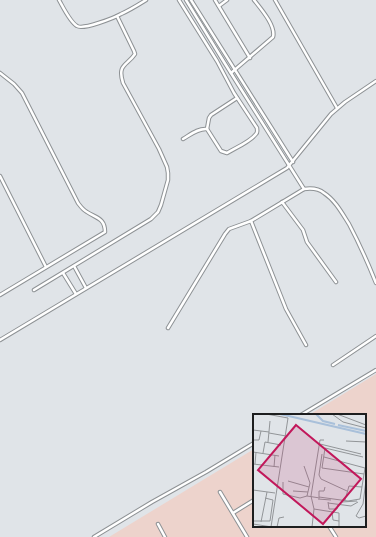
<svg xmlns="http://www.w3.org/2000/svg" width="376" height="537" viewBox="0 0 376 537" font-family="'Open Sans',sans-serif">
<rect width="100%" height="100%" fill="#e0e4e8"/>
<path fill="#edd3cc" d="M376 374V537H109L254 449V526H365V415H309Z"/>
<g fill="none" stroke-linecap="round" stroke-linejoin="round">
<g stroke="#8e9295" stroke-width="4.5">
<g id="lane">
<path d="M59 0C63 7 70 22 77 26 83 30 114 18 121 14 130 10 138 5 146 0"/>
<path d="M179 0 217 61 234 93 257 128C257 131 258 132 256 134 250 142 235 148 227 153L221 151 207 129C198 128 190 135 183 139"/>
<path d="M186 0 224 62 304 189"/>
<path d="M191 0 293 162"/>
<path d="M215 0 250 58"/>
<path d="M275 0 337 108"/>
<path d="M219 6 227 0"/>
<path d="M0 73 14 84 22 93 78 203C81 207 83 210 87 212 96 218 105 218 105 232L0 295"/>
<path d="M231 73 273 37C276 26 261 9 254 0"/>
<path d="M207 129 209 118 211 115 237 98"/>
<path d="M0 176 46 267"/>
<path d="M282 202 303 230 307 242 336 282"/>
<path d="M251 221 286 309 306 345"/>
<path d="M74 266 86 288"/>
<path d="M63 273 76 294"/>
<path d="M34 290 151 219 158 212 161 205 168 180V173L167 167 159 149 123 83C117 64 127 66 135 54L134 51 117 16"/>
<path d="M168 328 225 234 229 229 251 221 304 189C311 188 318 188 324 193 335 200 342 213 349 224 359 243 368 263 376 283"/>
<path d="M0 340 287 168 331 114 345 102 376 81"/>
<path d="M333 365 376 336"/>
<path d="M301 415 376 370"/>
<path d="M220 492 247 537"/>
<path d="M233 513 254 500"/>
<path d="M158 524 165 537"/>
<path d="M329 526 336 537"/>
<path d="M94 537 152 502 206 472 254 443"/>
</g>
</g>
<use href="#lane" stroke="#fff" stroke-width="2.5"/>
</g>
<g transform="translate(253 414)">
<rect width="113" height="113" fill="#e0e4e8"/>
<path fill="none" stroke="#a9c0da" stroke-width="2" d="M27 0 113 20M63 0 70 7 82 10M85 11 113 17"/>
<path fill="none" stroke="#929598" stroke-width="1" d="M13 0 35 4 18 113M79 0 90 8 113 14M84 0 113 11M0 16 16 18M16 19 33 22M0 26H6L8 17M93 27 113 28M15 28 17 7M67 30 108 40M0 38 26 42M10 39 12 28 28 31M69 40 66 61 68 65 94 77M71 43 112 54 107 85 95 87 66 83V77H71L72 73M110 43 72 34 69 54 111 60M0 50 26 53M2 50 3 38M51 52 57 69 54 82M21 53 22 41M113 66 110 90 103 102 106 104 113 102M35 67 56 73M30 68V80L47 84 54 82 67 84M0 76 22 79M40 77 55 78M65 85 78 86M92 86 96 72 109 73M75 88 76 95H84L85 91M89 88 104 87M75 89 98 92 105 88M61 95 86 99V113M79 98 80 106 86 107M0 107H17L20 86 12 84M8 108 14 78M0 110 19 113M24 113 26 104 31 103M59 113 61 95 58 82 67 26H71"/>
<path fill="#c2185b" fill-opacity="0.15" stroke="#c2185b" stroke-width="2" d="M43 11 108 65 70 110 5 56Z"/>
<rect width="113" height="113" fill="none" stroke="#1d1e1f" stroke-width="2"/>
</g>
</svg>
